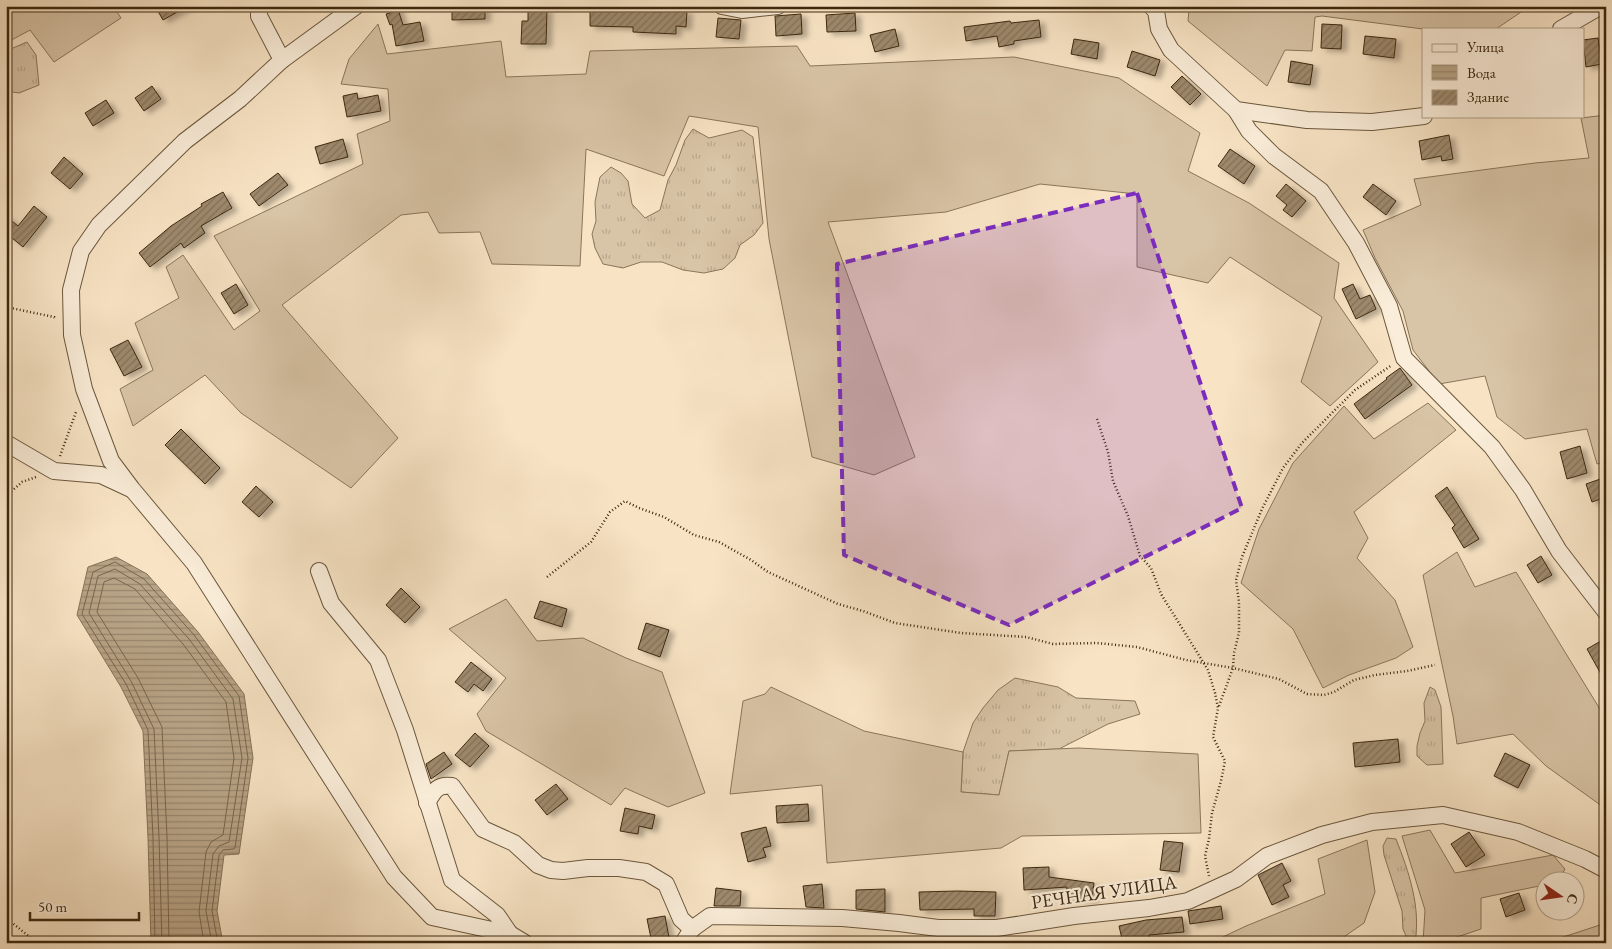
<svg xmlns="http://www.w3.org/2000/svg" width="1612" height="949" viewBox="0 0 1612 949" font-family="'EB Garamond',serif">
<defs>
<pattern id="grass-tufts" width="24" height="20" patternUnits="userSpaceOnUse" patternTransform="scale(1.25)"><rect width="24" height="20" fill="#d8c4a6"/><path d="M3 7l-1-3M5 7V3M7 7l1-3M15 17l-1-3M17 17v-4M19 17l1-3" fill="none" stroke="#baa88e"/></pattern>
<pattern id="water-rules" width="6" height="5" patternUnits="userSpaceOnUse" patternTransform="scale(1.25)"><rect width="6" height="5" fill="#b8a487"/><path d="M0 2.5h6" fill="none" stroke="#97866d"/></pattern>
<pattern id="building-hatch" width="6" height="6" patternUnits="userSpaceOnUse" patternTransform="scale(1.25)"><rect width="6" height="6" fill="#9e8a6e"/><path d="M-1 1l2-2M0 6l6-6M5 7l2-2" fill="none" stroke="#827159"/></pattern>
<filter id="shadow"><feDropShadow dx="5.5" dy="3" stdDeviation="2.5" flood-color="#0004"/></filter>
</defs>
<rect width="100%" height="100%" fill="#f8e4c5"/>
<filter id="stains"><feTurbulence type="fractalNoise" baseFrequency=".004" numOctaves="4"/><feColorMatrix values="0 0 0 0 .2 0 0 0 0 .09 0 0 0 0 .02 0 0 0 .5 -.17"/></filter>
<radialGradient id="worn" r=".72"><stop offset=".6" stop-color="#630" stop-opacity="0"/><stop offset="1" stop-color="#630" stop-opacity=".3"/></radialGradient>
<g fill="url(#grass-tufts)" stroke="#8a765a">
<path d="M27 42 36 55 39 85 19 93 6 91V51Z"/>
<path d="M693 129 709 138 742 130 753 137 763 223 754 235 740 245 735 258 723 269 704 273 683 270 662 262H641L623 268 603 264 595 248 592 234 596 221 595 202 600 177 611 167 621 173 628 181 632 204 645 218 660 210 668 180 676 165 685 140Z"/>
<path d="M1015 678 1058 687 1076 698 1135 701 1140 714 1108 724 1059 749 1009 751 999 795 961 792 963 752 973 723 983 708 998 690Z"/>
<path d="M1430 687 1435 690 1441 707 1443 764 1427 765 1417 756V746L1420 733 1425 721 1424 703Z"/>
<path d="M1387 838 1396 839C1409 872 1421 907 1415 943H1409L1403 929 1402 911 1384 855 1383 846Z"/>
</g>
<g fill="#d8c4a6" stroke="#8a765a">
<path d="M6 6H113L121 18 54 62 30 30 6 43Z"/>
<path d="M1192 6H1530L1496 29H1423L1322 16 1315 17 1312 51 1285 50 1267 86 1188 21 1189 9Z"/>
<path d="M378 24 387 54 501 41 506 77 586 74 590 51 797 46 810 66 1014 57 1119 78 1200 133 1188 171 1249 203 1339 263 1334 298 1378 362 1330 406 1301 382 1322 317 1230 257 1208 283 1137 267V194L1040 184 946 212 828 222 915 457 874 475 812 457 769 239 758 127 689 116 664 176 586 149 580 266 492 264 480 232 439 233 428 212 401 215 282 305 398 438 351 488 241 413 205 375 133 426 120 389 153 370 135 323 179 298 166 267 183 255 234 330 260 311 214 236 363 164 357 134 390 121 388 89 341 84 349 59Z"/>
<path d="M1606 115V462L1597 464 1587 429 1525 439 1497 417 1485 376 1439 384 1413 350 1403 311 1375 258 1363 230 1421 205 1414 179 1535 163 1589 158 1581 118Z"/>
<path d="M1428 403 1456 430 1354 512 1368 538 1357 558 1395 600 1413 647 1396 658 1349 675 1323 688 1293 629 1241 583 1259 529 1293 463 1344 406 1374 439Z"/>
<path d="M1457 552 1475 587 1516 572 1606 719V809L1546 766 1513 734 1457 744 1453 716 1423 575Z"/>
<path d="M506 599 537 641 583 638 626 658 662 672 705 793 668 807 625 788 611 805 486 731 477 714 506 678 449 629Z"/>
<path d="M771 687 864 731 963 752 961 792 999 795 1009 751 1078 748 1198 754 1201 833 1022 836 1001 848 827 863 822 785 730 794 743 701 765 694Z"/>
<path d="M1430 830 1455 873 1553 855 1565 869 1558 881 1544 882V885L1481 898V929L1439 943H1423L1425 910 1402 836Z"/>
<path d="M1367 840 1375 892 1364 923 1335 943H1210L1246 926 1325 894 1318 859Z"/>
<path d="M1606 923V943H1545Z"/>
</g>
<path fill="url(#water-rules)" stroke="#867257" d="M116 557 147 574 198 632 244 694 253 758 239 854 224 855 217 911 223 943H151L148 838 143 731 121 687 77 615 88 567Z"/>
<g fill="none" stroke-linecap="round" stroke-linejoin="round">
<g stroke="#7a664b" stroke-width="1">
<path d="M155 943 153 838 148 730 126 684 82 614 93 572 115 562 144 579 194 635 239 696 248 758 235 848 233 849 223 850 219 855 212 911 218 943"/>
<path d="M162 943 159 837 154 729 131 681 89 613 98 576 115 569 140 584 189 639 233 699 242 758 229 842 219 846 213 854 206 911 212 943"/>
<path d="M169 943 167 837 162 727 138 678 97 612 104 582 114 578 135 589 183 644 226 702 234 758 223 835 211 842 206 852 199 912 204 943"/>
</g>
</g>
<g fill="url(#building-hatch)" stroke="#3c280f" filter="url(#shadow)">
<path d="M155 6H188L163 20Z"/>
<path d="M389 6H397L403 25 420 22 424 41 396 46 392 24 390 25 386 14 390 13Z"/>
<path d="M452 6H485V19L452 20Z"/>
<path d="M528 9H547L546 44H521L522 21H528Z"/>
<path d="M590 9 661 12V10L687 11 686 27 676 26V34L633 32V27L590 26Z"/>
<path d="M855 13 856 31 827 32 826 15Z"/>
<path d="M801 14 802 34 776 36 775 16Z"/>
<path d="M718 18 741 20 739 39 716 37Z"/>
<path d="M1039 20 1041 37 1014 41V44L999 47 997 36 966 41 964 27 1010 21 1011 23Z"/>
<path d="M1322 24 1342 25 1341 49 1321 48Z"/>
<path d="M895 29 899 46 875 52 870 35Z"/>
<path d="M1365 36 1396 39 1394 58 1363 54Z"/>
<path d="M1598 38 1602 64 1586 67 1583 40Z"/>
<path d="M1074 39 1099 43 1097 59 1071 54Z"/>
<path d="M1132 51 1160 60 1155 76 1127 67Z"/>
<path d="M1291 61 1313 65 1310 85 1288 82Z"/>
<path d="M1182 76 1201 94 1190 105 1171 87Z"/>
<path d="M152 86 161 99 144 111 135 98Z"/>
<path d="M357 93 358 99 378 95 381 111 347 117 343 96Z"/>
<path d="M106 100 114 113 93 126 85 113Z"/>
<path d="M1449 135 1453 159 1442 161 1441 156 1422 160 1419 141Z"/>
<path d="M343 139 348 157 320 164 315 147Z"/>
<path d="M1230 149 1255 166 1244 184 1218 166Z"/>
<path d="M64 157 83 174 70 189 51 173Z"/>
<path d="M278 173 288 185 259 206 250 194Z"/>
<path d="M1286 184 1306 201 1292 217 1283 210 1287 205 1276 196Z"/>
<path d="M1373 184 1396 201 1386 215 1363 197Z"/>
<path d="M223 192 232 208 201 226 205 233 184 248 181 243 150 267 139 253 171 226 202 206 201 204Z"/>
<path d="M34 206 47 217 23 247 6 233V216L18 226Z"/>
<path d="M236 284 248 305 234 314 221 293Z"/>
<path d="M1353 284 1360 299 1370 295 1376 309 1356 319 1342 289Z"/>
<path d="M128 340 142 367 124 376 110 349Z"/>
<path d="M1400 368 1412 385 1365 419 1354 404 1387 379 1386 378Z"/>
<path d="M181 429 220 468 205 484 165 445Z"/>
<path d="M1580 446 1587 473 1567 479 1560 452Z"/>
<path d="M1606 477V497L1592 502 1586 484Z"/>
<path d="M256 486 273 502 259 517 242 502Z"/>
<path d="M1447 487 1479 539 1464 548 1452 528 1455 525 1435 496Z"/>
<path d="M1541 556 1552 575 1538 583 1527 565Z"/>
<path d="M401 588 420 607 405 623 386 605Z"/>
<path d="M540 601 567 609 562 627 534 618Z"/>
<path d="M646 623 669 630 660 657 638 649Z"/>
<path d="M1606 638V683L1587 649Z"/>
<path d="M471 662 492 679 483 691 474 684 468 692 455 682Z"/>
<path d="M475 733 489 746 470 767 455 755Z"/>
<path d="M1398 739 1400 762 1355 767 1353 743Z"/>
<path d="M444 752 452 764 431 779 426 764Z"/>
<path d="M1505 753 1530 765 1518 788 1494 776Z"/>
<path d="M556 784 568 799 547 815 535 800Z"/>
<path d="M808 804 809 821 777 823 776 806Z"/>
<path d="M625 808 655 815 652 829 639 826 638 834 620 831Z"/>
<path d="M766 827 771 846 763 848 766 857 748 862 741 833Z"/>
<path d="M1469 832 1485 855 1466 867 1451 844Z"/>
<path d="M1164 841 1183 843 1179 872 1160 870Z"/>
<path d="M1282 863 1291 881 1283 885 1289 897 1272 905 1258 875Z"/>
<path d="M1049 867V877L1094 883 1092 900 1066 896 1067 887 1024 890 1023 868Z"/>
<path d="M822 884 824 908 806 907 803 886Z"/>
<path d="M716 888 741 891 740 906H714Z"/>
<path d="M885 889V912L856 909V890Z"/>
<path d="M957 891 996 892 995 916H974V909L920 910 919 892Z"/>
<path d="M1519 893 1525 910 1506 917 1500 899Z"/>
<path d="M1221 906 1223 919 1190 924 1188 911Z"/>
<path d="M665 916 670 943H652L647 919Z"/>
<path d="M1182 917 1184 932 1149 935 1151 943H1123L1119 926 1146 920Z"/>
</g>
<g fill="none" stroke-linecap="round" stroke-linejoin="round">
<g stroke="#6b573c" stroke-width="18">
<g id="minor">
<path d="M259 6V16L282 60"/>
<path d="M356 6 282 60 240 99 185 141 99 225 81 251 71 290 72 335 84 389 111 461 132 489 194 563 394 877 432 917 510 934 525 943"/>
<path d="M722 6 742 10 778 6"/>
<path d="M1151 6 1156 11 1159 29 1171 50 1236 110 1307 120 1372 122 1424 116"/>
<path d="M1561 29 1601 6"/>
<path d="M1236 110 1249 131 1274 156 1321 191 1356 243 1389 306 1404 358 1492 447 1523 490 1559 551 1606 612"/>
<path d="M6 443 54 471 101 475 131 489"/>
<path d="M319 571 331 603 378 660 405 730 452 880 497 915 510 934"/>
<path d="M427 803C434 791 437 784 452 786L483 829 514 843 538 865 551 870 563 871 588 868H619L646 872 666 884 681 919 692 929"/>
<path d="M683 943 692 929 710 916 842 918 899 923 938 928H997L1074 916 1149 908 1188 901 1236 879 1267 856 1322 835 1372 822 1443 815 1518 832 1585 859 1606 870"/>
</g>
</g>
<g stroke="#3c280f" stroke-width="2.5" stroke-dasharray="1 2.5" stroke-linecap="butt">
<path d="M6 307 54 317 55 318"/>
<path d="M1097 419 1108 452 1113 481 1128 516 1140 556 1151 568 1161 594 1208 670 1215 693 1218 708 1213 737 1225 761 1221 781 1212 813 1209 839 1205 856 1209 876"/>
<path d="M60 456 76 412"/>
<path d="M6 496 22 482 36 477"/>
<path d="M547 577 591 542 610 512 625 501 639 508 664 517 694 535 719 542 751 560 768 572 838 604 863 611 895 623 961 633 1026 637 1053 644 1097 643 1137 647 1186 660 1233 668 1279 679 1307 694 1324 695 1334 692 1354 680 1375 675 1407 671 1435 665"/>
<path d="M1219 706 1233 668 1234 653 1239 633V602L1236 580 1242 557 1262 509 1283 468 1302 443 1355 390 1392 365"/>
<path d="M6 905 10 921 37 943"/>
</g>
<use href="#minor" stroke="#faedd9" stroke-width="16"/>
</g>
<path fill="#7b2cbf" fill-opacity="0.2" stroke="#7b2cbf" stroke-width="4" stroke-dasharray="10 6" stroke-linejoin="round" d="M1137 193 1242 508 1009 625 844 555 837 264Z"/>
<g text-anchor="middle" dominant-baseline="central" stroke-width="4.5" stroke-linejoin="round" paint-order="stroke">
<g font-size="19" fill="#3c280f" stroke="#faedd9">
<text transform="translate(1104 892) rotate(-8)">РЕЧНАЯ УЛИЦА</text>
</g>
</g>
<rect width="1612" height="949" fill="none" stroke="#f8e4c5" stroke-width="25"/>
<rect x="8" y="8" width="1597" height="934" fill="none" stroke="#3c280f" stroke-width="2.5"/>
<rect x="12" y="12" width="1587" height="924" fill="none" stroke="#3c280f"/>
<rect x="1422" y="28" width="162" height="90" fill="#faedd9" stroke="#ae9e88"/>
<rect x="1432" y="44" width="25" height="8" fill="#faedd9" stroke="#ae9e88"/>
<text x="1467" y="52" font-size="15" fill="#3c280f">Улица</text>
<rect x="1432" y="65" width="25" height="15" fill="url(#water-rules)" stroke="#ae9e88"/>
<text x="1467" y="78" font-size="15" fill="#3c280f">Вода</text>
<rect x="1432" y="90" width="25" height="15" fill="url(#building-hatch)" stroke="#ae9e88"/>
<text x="1467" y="102" font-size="15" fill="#3c280f">Здание</text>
<g transform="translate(1560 896) rotate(103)"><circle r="24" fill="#faedd9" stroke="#ae9e88"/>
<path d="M0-4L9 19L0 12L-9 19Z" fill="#8f2418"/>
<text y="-8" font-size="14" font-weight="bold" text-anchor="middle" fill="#3c280f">С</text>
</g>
<path d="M30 912v8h109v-8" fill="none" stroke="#3c280f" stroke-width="2.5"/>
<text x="38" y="912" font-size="15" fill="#3c280f" stroke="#faedd9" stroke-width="4" paint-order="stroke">50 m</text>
<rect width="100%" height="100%" filter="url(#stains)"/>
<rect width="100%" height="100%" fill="url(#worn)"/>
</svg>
